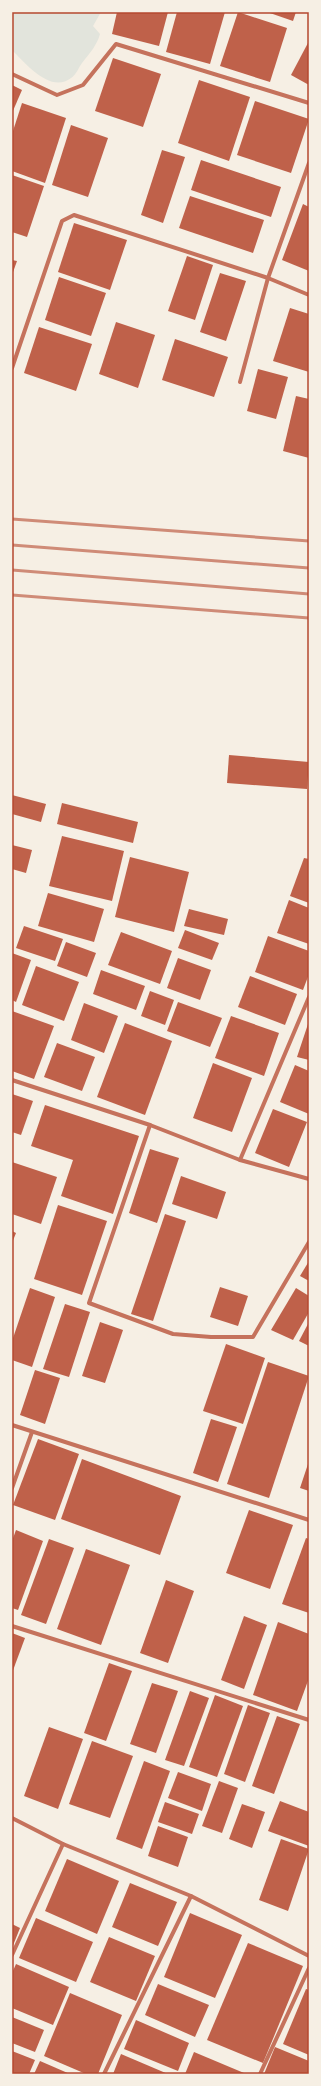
<svg xmlns="http://www.w3.org/2000/svg" width="321" height="2086" viewBox="0 0 321 2086" font-family="'DM Sans',sans-serif">
<rect width="100%" height="100%" fill="#f6efe4"/>
<path fill="#e2e4dc" d="M12 12H101L93 26 100 34C97 45 90 53 82 63 79 67 76 75 71 78 51 94 26 64 12 50Z"/>
<g fill="#bf614a">
<path d="M117 12H168L159 46 112 34Z"/>
<path d="M177 12H225L210 64 166 52Z"/>
<path d="M238 12 287 28 270 82 220 66Z"/>
<path d="M267 12H296L293 21Z"/>
<path d="M309 41V85L291 75Z"/>
<path d="M113 58 161 74 143 127 95 111Z"/>
<path d="M199 80 250 97 229 161 178 143Z"/>
<path d="M12 85 22 90 12 113Z"/>
<path d="M255 101 309 119 291 173 237 155Z"/>
<path d="M22 103 66 118 45 183 12 171V134Z"/>
<path d="M71 125 108 138 88 197 52 185Z"/>
<path d="M162 150 185 157 163 223 141 215Z"/>
<path d="M201 160 281 187 271 217 191 190Z"/>
<path d="M12 175 44 186 27 237 12 232Z"/>
<path d="M190 196 264 220 253 253 179 228Z"/>
<path d="M303 204 309 207V271L282 260Z"/>
<path d="M74 223 127 240 110 290 58 272Z"/>
<path d="M187 256 213 265 195 320 168 311Z"/>
<path d="M12 260 17 261 12 275Z"/>
<path d="M220 273 246 281 226 341 200 332Z"/>
<path d="M59 277 106 293 91 336 45 320Z"/>
<path d="M290 308 309 314V372L273 361Z"/>
<path d="M116 322 155 335 138 388 99 374Z"/>
<path d="M39 327 92 344 76 391 24 373Z"/>
<path d="M175 339 228 357 214 397 162 380Z"/>
<path d="M258 369 288 377 276 419 247 411Z"/>
<path d="M296 396 309 399V458L283 451Z"/>
<path d="M229 755 309 762 307 789 227 783Z"/>
<path d="M12 795 46 804 41 822 12 814Z"/>
<path d="M62 803 138 822 133 843 57 824Z"/>
<path d="M62 836 124 851 112 901 49 886Z"/>
<path d="M12 845 32 850 26 873 12 869Z"/>
<path d="M130 857 189 872 174 932 115 917Z"/>
<path d="M304 858 309 859V903L290 896Z"/>
<path d="M48 893 104 909 94 942 38 926Z"/>
<path d="M289 900 309 908V944L277 933Z"/>
<path d="M189 909 228 919 224 935 184 926Z"/>
<path d="M24 926 63 939 55 961 16 948Z"/>
<path d="M185 930 219 943 212 960 178 948Z"/>
<path d="M121 932 172 951 160 984 108 965Z"/>
<path d="M268 936 309 951V974L303 990 255 972Z"/>
<path d="M66 942 96 953 87 977 57 966Z"/>
<path d="M12 953 31 960 16 1002 12 1000Z"/>
<path d="M178 958 211 970 200 1000 167 988Z"/>
<path d="M36 966 79 982 64 1021 22 1005Z"/>
<path d="M101 970 145 986 136 1010 93 994Z"/>
<path d="M250 976 297 994 285 1025 238 1007Z"/>
<path d="M150 991 174 1000 165 1025 141 1016Z"/>
<path d="M178 1002 222 1018 210 1047 167 1031Z"/>
<path d="M84 1003 118 1016 104 1053 71 1040Z"/>
<path d="M12 1011 54 1026 34 1079 12 1071Z"/>
<path d="M231 1016 279 1033 264 1076 215 1058Z"/>
<path d="M309 1021V1060L297 1057Z"/>
<path d="M125 1023 172 1041 145 1115 97 1097Z"/>
<path d="M57 1043 95 1057 82 1091 44 1077Z"/>
<path d="M213 1063 252 1078 232 1132 193 1118Z"/>
<path d="M295 1065 309 1071V1114L280 1102Z"/>
<path d="M12 1094 33 1101 21 1135 12 1132Z"/>
<path d="M45 1105 139 1136 113 1214 61 1196 73 1160 31 1146Z"/>
<path d="M273 1109 307 1122 289 1167 255 1153Z"/>
<path d="M150 1149 179 1158 157 1223 129 1213Z"/>
<path d="M12 1162 57 1177 41 1224 12 1214Z"/>
<path d="M181 1176 226 1192 217 1219 172 1204Z"/>
<path d="M58 1205 107 1221 82 1295 34 1279Z"/>
<path d="M165 1214 186 1221 153 1321 131 1314Z"/>
<path d="M12 1231 16 1233 12 1243Z"/>
<path d="M309 1261V1281L300 1276Z"/>
<path d="M220 1287 248 1296 238 1326 210 1317Z"/>
<path d="M30 1288 55 1297 32 1367 12 1360V1341Z"/>
<path d="M296 1288 309 1296V1312L293 1340 271 1330Z"/>
<path d="M65 1304 90 1312 69 1377 43 1369Z"/>
<path d="M100 1322 123 1330 105 1383 82 1376Z"/>
<path d="M309 1322V1346L299 1341Z"/>
<path d="M226 1344 265 1358 243 1424 203 1411Z"/>
<path d="M268 1362 309 1376 269 1498 227 1484Z"/>
<path d="M35 1370 60 1378 45 1424 20 1415Z"/>
<path d="M211 1419 237 1427 218 1482 193 1473Z"/>
<path d="M38 1439 79 1454 55 1520 13 1505Z"/>
<path d="M82 1459 181 1496 160 1555 61 1519Z"/>
<path d="M309 1461V1491L300 1488Z"/>
<path d="M249 1510 293 1525 270 1589 226 1573Z"/>
<path d="M16 1530 43 1541 18 1610 12 1608V1541Z"/>
<path d="M306 1538 309 1539V1613L282 1604Z"/>
<path d="M49 1539 74 1548 46 1624 21 1615Z"/>
<path d="M86 1549 130 1565 101 1645 57 1629Z"/>
<path d="M166 1580 194 1591 168 1663 140 1653Z"/>
<path d="M244 1616 267 1625 244 1689 221 1680Z"/>
<path d="M278 1622 309 1634V1678L297 1711 253 1695Z"/>
<path d="M12 1633 25 1638 12 1673Z"/>
<path d="M109 1663 132 1671 106 1741 84 1733Z"/>
<path d="M152 1683 178 1691 156 1753 130 1744Z"/>
<path d="M190 1691 209 1698 184 1766 165 1760Z"/>
<path d="M215 1695 243 1706 217 1777 189 1767Z"/>
<path d="M248 1705 270 1713 245 1782 224 1774Z"/>
<path d="M277 1716 300 1724 274 1794 252 1786Z"/>
<path d="M49 1727 83 1739 58 1809 24 1796Z"/>
<path d="M92 1741 133 1756 110 1818 69 1804Z"/>
<path d="M144 1761 170 1771 142 1849 116 1839Z"/>
<path d="M178 1772 211 1784 202 1811 168 1798Z"/>
<path d="M219 1781 238 1788 222 1833 202 1826Z"/>
<path d="M280 1801 309 1812V1846L268 1831Z"/>
<path d="M165 1802 199 1814 192 1834 158 1822Z"/>
<path d="M242 1804 265 1812 252 1848 229 1839Z"/>
<path d="M158 1826 188 1837 178 1867 148 1856Z"/>
<path d="M281 1839 309 1849 288 1911 259 1900Z"/>
<path d="M67 1859 119 1881 97 1934 45 1911Z"/>
<path d="M130 1883 177 1902 158 1946 112 1927Z"/>
<path d="M190 1913 242 1935 215 1998 164 1977Z"/>
<path d="M36 1918 93 1942 76 1982 19 1958Z"/>
<path d="M12 1924 20 1928 12 1948Z"/>
<path d="M109 1937 155 1956 136 2001 90 1982Z"/>
<path d="M248 1943 303 1966 263 2063 207 2040Z"/>
<path d="M16 1964 69 1987 53 2025 12 2008V1973Z"/>
<path d="M158 1984 209 2005 195 2037 145 2015Z"/>
<path d="M306 1989 309 1990V2055L283 2044Z"/>
<path d="M70 1993 122 2015 98 2074H86L44 2056Z"/>
<path d="M12 2017 44 2030 35 2052 12 2043Z"/>
<path d="M136 2020 189 2043 178 2071 124 2049Z"/>
<path d="M275 2047 309 2061V2074H264Z"/>
<path d="M12 2051 35 2060 29 2074 12 2073Z"/>
<path d="M194 2052 244 2073 243 2074H185Z"/>
<path d="M121 2054 168 2074H113Z"/>
<path d="M40 2061 70 2074H34Z"/>
</g>
<g fill="none" stroke-linecap="round" stroke-linejoin="round">
<g stroke="#c5725c" stroke-width="4">
<path d="M12 74 57 95 83 85 116 44 309 103"/>
<path d="M12 368 62 221 74 215 268 278 309 295"/>
<path d="M240 382 268 278 309 163"/>
<path d="M12 1080 150 1125 240 1160 309 1179"/>
<path d="M150 1125 89 1303 173 1334 211 1337H253L309 1242"/>
<path d="M240 1160 309 997"/>
<path d="M12 1425 309 1520"/>
<path d="M12 1488 32 1432"/>
<path d="M12 1626 309 1720"/>
<path d="M12 1818 63 1844 191 1896 309 1956"/>
<path d="M12 1955 63 1844"/>
<path d="M104 2074 191 1896"/>
<path d="M260 2074 309 1968"/>
</g>
<g stroke="#cf8b77" stroke-width="3">
<path d="M12 519 309 541"/>
<path d="M12 545 309 568"/>
<path d="M12 570 309 594"/>
<path d="M12 595 309 618"/>
</g>
</g>
<rect width="321" height="2086" fill="none" stroke="#f6efe4" stroke-width="26"/>
<rect x="13" y="13" width="295" height="2060" fill="none" stroke="#b5482f" stroke-width="1.5"/>
</svg>
